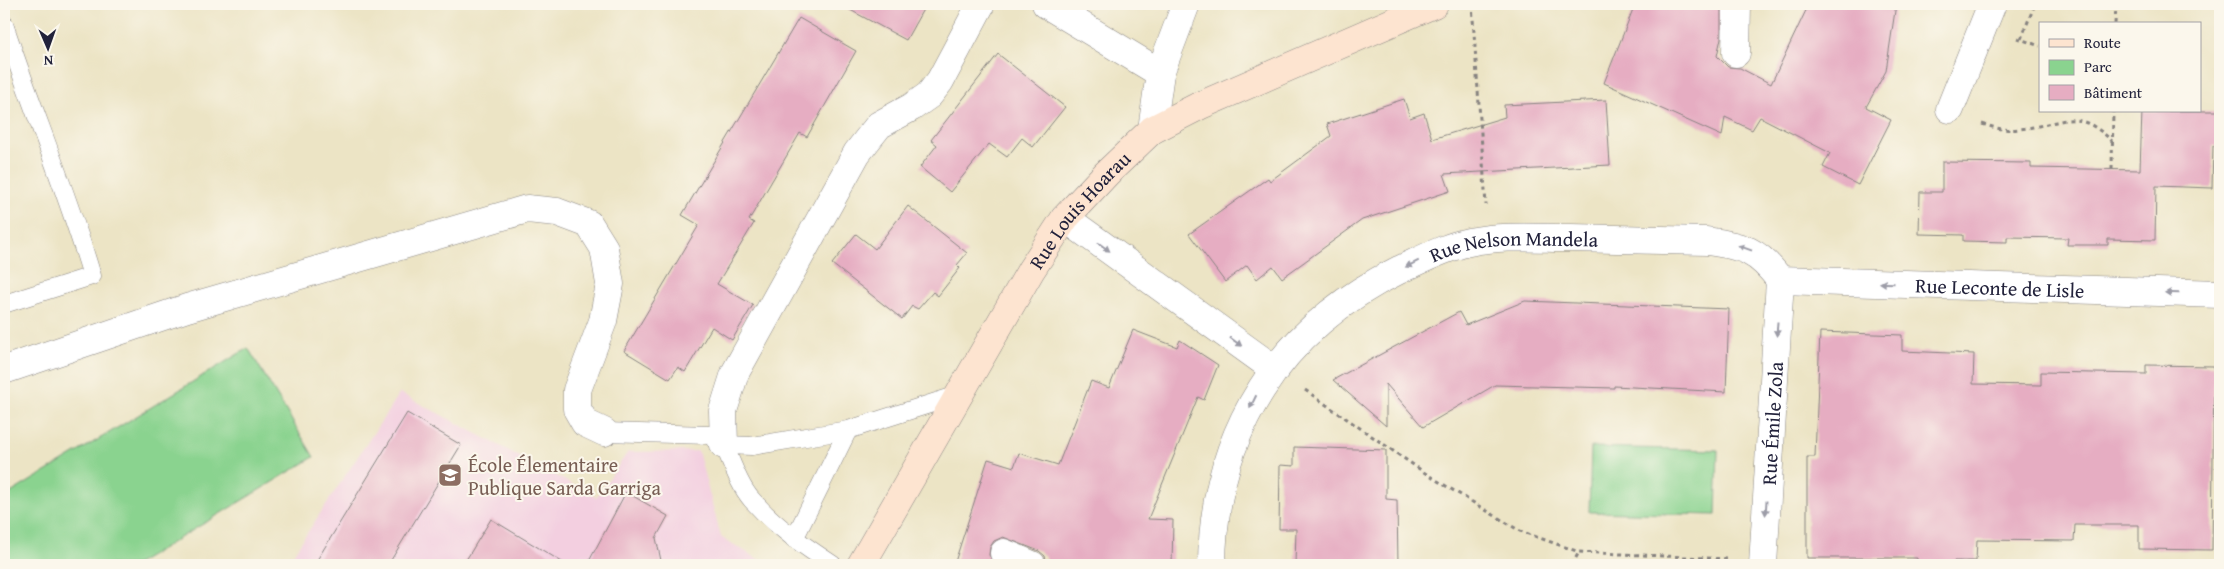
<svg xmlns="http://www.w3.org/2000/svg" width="2224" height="569" viewBox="0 0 2224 569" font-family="'Gentium Book Plus',serif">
<rect width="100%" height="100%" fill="#fbf7ec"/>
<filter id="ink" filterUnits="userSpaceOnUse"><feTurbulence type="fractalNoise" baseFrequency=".02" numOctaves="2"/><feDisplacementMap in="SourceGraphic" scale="10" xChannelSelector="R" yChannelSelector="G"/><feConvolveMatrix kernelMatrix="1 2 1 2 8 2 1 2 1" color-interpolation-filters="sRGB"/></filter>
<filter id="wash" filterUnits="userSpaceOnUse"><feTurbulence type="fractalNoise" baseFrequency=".0096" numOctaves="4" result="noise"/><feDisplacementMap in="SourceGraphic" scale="20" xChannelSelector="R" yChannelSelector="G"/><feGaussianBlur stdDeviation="1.12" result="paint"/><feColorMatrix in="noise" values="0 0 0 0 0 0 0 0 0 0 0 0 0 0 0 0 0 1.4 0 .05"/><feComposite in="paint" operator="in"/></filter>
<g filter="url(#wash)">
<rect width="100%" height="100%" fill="#ece4c5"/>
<path fill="#f3cfe0" d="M400 393 596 497 628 452 698 451 721 537 768 565H286Z"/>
<g fill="#8ad38f" stroke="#567a65">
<path d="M248 348 314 457 135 565H4V497Z"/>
<path d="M1591 447 1718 450 1716 515 1589 512Z"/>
</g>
<g id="blocks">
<g fill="#e6adc2">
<path d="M839 4H926L906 40Z"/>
<path d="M1635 4H1721V38L1717 56 1728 67 1740 68 1771 84 1809 4H1896L1886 71 1866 107 1891 120 1858 185 1823 167 1830 153 1760 117 1752 130 1725 117 1722 136 1604 83Z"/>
<path d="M799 18 856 51 807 137 800 133 749 220 754 223 717 284 753 305 732 340 712 327 685 372 678 367 670 379 624 351 699 225 682 215Z"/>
<path d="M998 54 1065 107 1033 147 1022 138 1007 157 989 144 950 192 920 167 937 145 931 140Z"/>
<path d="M1404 99 1410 118 1424 113 1432 139 1505 117 1504 105 1606 100 1610 165 1444 174 1450 191 1362 220 1282 278 1273 266 1257 279 1247 265 1225 282 1189 234 1268 178 1270 181 1331 136 1327 124Z"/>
<path d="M2142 111H2220V146H2213L2212 188 2156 186 2155 240 2108 239V245H2067L2068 238 2007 237V242L1963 241V235L1919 234 1920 192H1942V162L2031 163V168L2140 170Z"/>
<path d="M908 206 967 253 957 265 960 268 938 296 933 292 918 309 912 306 902 319 832 264 856 234 875 249Z"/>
<path d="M1525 301 1729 309 1726 392 1614 386V388L1495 385 1423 427 1386 384V426L1333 380 1459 312 1466 325Z"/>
<path d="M1133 330 1177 347 1180 340 1218 365 1204 400 1198 397 1148 519 1173 520 1172 565H1047L1045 556 1039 551 1003 537 994 541 990 547 989 555 995 565H954L988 459 1014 467 1019 453 1058 465 1091 381 1109 388Z"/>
<path d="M1820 332 1902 335V351L1974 354 1973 384 2041 385V372L2146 374V365L2214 366 2212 550 2139 549V525H2075L2074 541 1977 540 1976 561H1954V565H1917V558H1807V457H1815Z"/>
<path d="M407 413 461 445 388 565H314Z"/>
<path d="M1294 447 1386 450V499L1397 500 1398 565H1295L1296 529H1279L1280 465 1294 466Z"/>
<path d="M626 492 668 516 656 538 662 565H587Z"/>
<path d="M491 519 567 565H463Z"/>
</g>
</g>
</g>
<g filter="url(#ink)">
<use href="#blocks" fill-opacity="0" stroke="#878380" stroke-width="1"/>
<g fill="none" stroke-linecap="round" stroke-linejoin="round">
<g stroke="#878380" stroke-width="19">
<g id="lane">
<path d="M4 24C32 109 67 191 92 276L4 304"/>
<path d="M604 432 709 435 724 445 752 446 848 430 958 395"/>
<path d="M724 445C732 463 739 485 752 500 775 526 804 546 833 565"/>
<path d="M794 539 848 430"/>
</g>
</g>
<g stroke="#878380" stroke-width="29">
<g id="street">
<path d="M1046 4 1160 73"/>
<path d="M1736 53 1737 4"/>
<path d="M1950 109 1992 4"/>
<path d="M1152 130 1160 73 1186 4"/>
<path d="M1065 218 1274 369"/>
<path id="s1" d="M1780 280 2220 294"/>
<path d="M4 370 187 308 527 209 557 212 589 224 604 248 610 284 603 321 577 390V409L585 423 604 432"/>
<path d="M724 445 723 411 735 373 857 153 879 125 912 107 929 95 940 81 981 4"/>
<path d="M1004 553 1032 565"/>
<path id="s2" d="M1212 565C1213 432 1280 328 1399 270 1421 260 1445 247 1469 242 1503 235 1537 238 1571 238 1617 239 1662 240 1707 241 1743 246 1758 250 1780 280"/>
<path id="s3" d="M1763 565 1780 280"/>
</g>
</g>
<g stroke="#878380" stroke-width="29">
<g id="secondary">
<path id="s4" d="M861 565 1031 270 1065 218 1106 174 1152 130 1199 106 1434 4"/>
</g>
</g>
<g stroke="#878380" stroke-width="3" stroke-dasharray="4 4" stroke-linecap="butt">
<path d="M1472 4 1486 205"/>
<path d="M2115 24 2116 4"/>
<path d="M2017 38 2040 46"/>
<path d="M2021 39 2035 4"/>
<path d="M1982 124C1995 128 2006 131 2020 129 2061 125 2075 105 2112 141"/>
<path d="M2112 169 2113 111"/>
<path d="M1305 390 1428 475 1520 531 1579 552 1727 559"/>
<path d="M1572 565 1579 552"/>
</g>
<use href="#lane" stroke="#fff" stroke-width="18"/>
<use href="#street" stroke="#fff" stroke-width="28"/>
<use href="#secondary" stroke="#fde4d0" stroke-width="28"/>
</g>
<defs><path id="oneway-solid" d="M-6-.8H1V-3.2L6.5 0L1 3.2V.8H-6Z" transform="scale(1.25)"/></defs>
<g fill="#9c9ca7">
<use href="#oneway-solid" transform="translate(1104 247) rotate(36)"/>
<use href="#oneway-solid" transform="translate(1745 248) rotate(-160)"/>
<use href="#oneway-solid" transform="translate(1412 264) rotate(154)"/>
<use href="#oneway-solid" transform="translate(1887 283) rotate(-178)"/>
<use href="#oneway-solid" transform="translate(2172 293) rotate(-178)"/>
<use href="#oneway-solid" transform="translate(1777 329) rotate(94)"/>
<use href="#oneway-solid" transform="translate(1236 342) rotate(36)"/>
<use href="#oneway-solid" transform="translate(1253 402) rotate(116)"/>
<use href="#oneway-solid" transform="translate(1766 508) rotate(94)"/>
</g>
</g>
<defs>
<g id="school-square" transform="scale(1.25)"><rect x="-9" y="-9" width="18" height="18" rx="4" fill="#8d6e63" stroke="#fbf7ec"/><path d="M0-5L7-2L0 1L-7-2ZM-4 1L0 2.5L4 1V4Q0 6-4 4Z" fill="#fff"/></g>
</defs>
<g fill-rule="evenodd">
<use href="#school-square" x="450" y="475"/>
</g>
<g text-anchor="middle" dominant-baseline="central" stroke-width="4" stroke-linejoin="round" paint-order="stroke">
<g font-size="20" fill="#22223b" stroke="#fbf7ec">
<text stroke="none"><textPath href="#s4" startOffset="418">Rue Louis Hoarau</textPath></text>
<text stroke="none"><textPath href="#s2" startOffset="489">Rue Nelson Mandela</textPath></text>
<text stroke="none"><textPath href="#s1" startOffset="220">Rue Leconte de Lisle</textPath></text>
<text stroke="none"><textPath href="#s3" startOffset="142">Rue Émile Zola</textPath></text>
</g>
<g font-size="20" fill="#785e54" stroke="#fbf7ec" text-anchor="start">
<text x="468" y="464">École Élementaire<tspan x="468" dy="23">Publique Sarda Garriga</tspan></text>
</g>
</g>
<rect width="2224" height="569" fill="none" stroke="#fbf7ec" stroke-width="20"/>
<rect x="2039" y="22" width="162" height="90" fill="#fbf7ec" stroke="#a4a2a5"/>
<rect x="2049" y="39" width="25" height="8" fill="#fde4d0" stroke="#a4a2a5"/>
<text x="2084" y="48" font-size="15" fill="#22223b">Route</text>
<rect x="2049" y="60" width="25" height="15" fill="#8ad38f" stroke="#a4a2a5"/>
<text x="2084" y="72" font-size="15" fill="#22223b">Parc</text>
<rect x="2049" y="85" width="25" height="15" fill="#e6adc2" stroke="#a4a2a5"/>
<text x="2084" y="98" font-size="15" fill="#22223b">Bâtiment</text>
<g transform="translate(48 48) rotate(178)" stroke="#fbf7ec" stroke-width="4" paint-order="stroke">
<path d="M0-4L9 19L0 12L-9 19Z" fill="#22223b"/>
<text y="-8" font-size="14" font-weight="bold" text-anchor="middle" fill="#22223b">N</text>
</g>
</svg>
